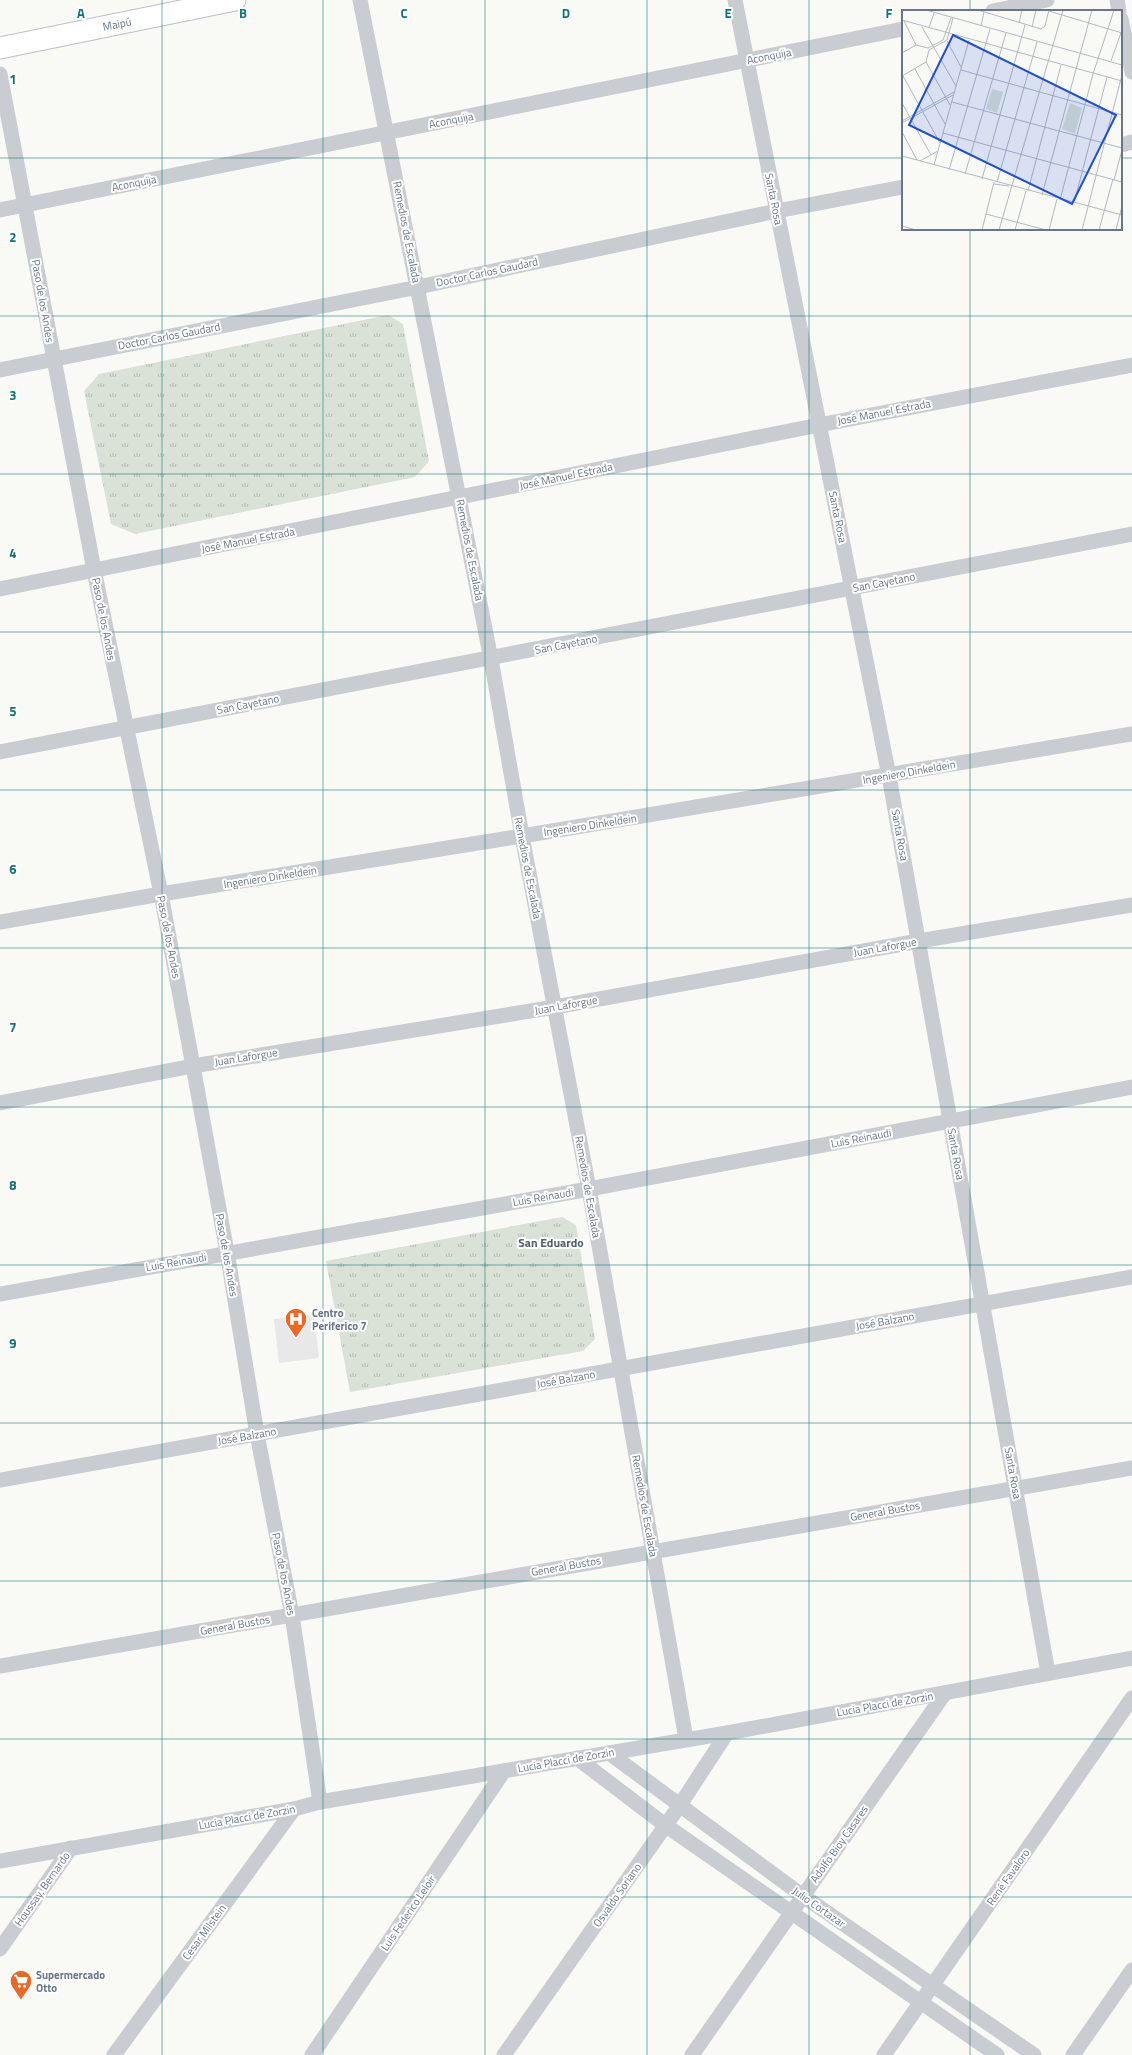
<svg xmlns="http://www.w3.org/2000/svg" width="1132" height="2055" viewBox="0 0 1132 2055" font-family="'Titillium Web',sans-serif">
<defs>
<pattern id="park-tufts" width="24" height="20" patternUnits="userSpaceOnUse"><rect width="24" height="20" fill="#dae1d7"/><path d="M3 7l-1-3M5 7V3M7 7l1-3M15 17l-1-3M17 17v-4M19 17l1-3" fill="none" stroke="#b5bbb4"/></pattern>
</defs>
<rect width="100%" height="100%" fill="#f9f9f6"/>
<path fill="#e7e8e7" d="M314 1315 319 1358 279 1363 274 1319Z"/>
<g fill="url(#park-tufts)">
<path d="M388 315 403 324 429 461 415 477 135 534 111 524 84 391 99 374Z"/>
<path d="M562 1217 576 1225 595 1339 583 1351 350 1392 326 1261Z"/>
</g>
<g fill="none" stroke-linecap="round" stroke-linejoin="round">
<g stroke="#bbbfc5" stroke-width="23">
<path id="secondary" d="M0 48 235 0"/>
</g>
<g stroke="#c9ccd0" stroke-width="15">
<path d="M360 0 491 659 522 836 589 1189 686 1739"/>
<path d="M735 0 889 776 1048 1673"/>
<path d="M1117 0 1119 11"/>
<path d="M993 11 1047 0"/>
<path d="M1121 19 1132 72"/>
<path d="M0 74 94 570 161 894 193 1066 227 1252 257 1434 292 1615 320 1802"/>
<path d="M1121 145 1132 142"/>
<path d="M0 210 903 29"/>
<path d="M0 370 418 287 777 211 903 187"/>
<path d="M0 589 819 425 1132 365"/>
<path d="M0 752 1132 534"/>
<path d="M0 922 161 894 522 836 1132 734"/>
<path d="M0 1103 193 1066 555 1007 919 941 1132 905"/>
<path d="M0 1294 589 1189 1132 1087"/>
<path d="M0 1480 1132 1277"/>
<path d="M0 1666 1132 1468"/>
<path d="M609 1753 803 1896 1034 2055"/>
<path d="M577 1758 665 1825 997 2055"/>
<path d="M0 1861 294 1809 320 1802 727 1733 1132 1658"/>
<path d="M0 1949 71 1848"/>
<path d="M114 2055 294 1809"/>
<path d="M312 2055 504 1771"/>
<path d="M504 2055 680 1805 727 1733"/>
<path d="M692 2055 945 1693"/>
<path d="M884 2055 1132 1698"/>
<path d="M1073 2055 1132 1970"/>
</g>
<use href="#secondary" stroke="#fff" stroke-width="21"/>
</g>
<path fill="none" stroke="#0f766e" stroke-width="1" stroke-opacity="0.55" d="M162 0V2055M323 0V2055M485 0V2055M647 0V2055M809 0V2055M970 0V11M0 158H903M1121 158H1132M970 229V2055M0 316H1132M0 474H1132M0 632H1132M0 790H1132M0 948H1132M0 1107H1132M0 1265H1132M0 1423H1132M0 1581H1132M0 1739H1132M0 1897H1132"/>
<defs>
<g id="hospital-pin" transform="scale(1.15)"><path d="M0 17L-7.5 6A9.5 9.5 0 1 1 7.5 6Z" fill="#eb6925" stroke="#fff"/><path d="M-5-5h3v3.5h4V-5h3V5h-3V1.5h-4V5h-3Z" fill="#fff"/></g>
<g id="supermarket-pin" transform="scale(1.15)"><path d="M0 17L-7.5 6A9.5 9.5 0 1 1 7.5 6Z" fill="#eb6925" stroke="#fff"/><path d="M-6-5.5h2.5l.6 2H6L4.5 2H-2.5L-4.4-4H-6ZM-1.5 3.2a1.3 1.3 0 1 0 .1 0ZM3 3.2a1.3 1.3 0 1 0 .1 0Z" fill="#fff"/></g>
</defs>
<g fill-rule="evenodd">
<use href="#hospital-pin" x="296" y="1319"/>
<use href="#supermarket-pin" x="21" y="1981"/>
</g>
<g text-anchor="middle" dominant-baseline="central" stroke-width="4" stroke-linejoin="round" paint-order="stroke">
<g font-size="11" fill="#677689" stroke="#fff">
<text transform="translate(117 24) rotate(-11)">Maipú</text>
<text transform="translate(769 56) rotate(-11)">Aconquija</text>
<text transform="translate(451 120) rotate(-11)">Aconquija</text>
<text transform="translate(134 183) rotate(-11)">Aconquija</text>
<text transform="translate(774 199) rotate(79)">Santa Rosa</text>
<text transform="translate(407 232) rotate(79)">Remedios de Escalada</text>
<text transform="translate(487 272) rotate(-12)">Doctor Carlos Gaudard</text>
<text transform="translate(43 301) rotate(80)">Paso de los Andes</text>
<text transform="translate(169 336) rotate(-11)">Doctor Carlos Gaudard</text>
<text transform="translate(884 412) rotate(-11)">José Manuel Estrada</text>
<text transform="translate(566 476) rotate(-12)">José Manuel Estrada</text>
<text transform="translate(838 517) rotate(78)">Santa Rosa</text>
<text transform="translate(248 540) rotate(-11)">José Manuel Estrada</text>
<text transform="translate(470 550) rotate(79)">Remedios de Escalada</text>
<text transform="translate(884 582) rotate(-11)">San Cayetano</text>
<text transform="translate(104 619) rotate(79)">Paso de los Andes</text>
<text transform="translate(566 644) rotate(-11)">San Cayetano</text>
<text transform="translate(248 704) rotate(-11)">San Cayetano</text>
<text transform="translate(909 772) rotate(-10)">Ingeniero Dinkeldein</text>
<text transform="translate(590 825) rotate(-9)">Ingeniero Dinkeldein</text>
<text transform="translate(900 835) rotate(80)">Santa Rosa</text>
<text transform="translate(528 868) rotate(79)">Remedios de Escalada</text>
<text transform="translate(270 877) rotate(-9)">Ingeniero Dinkeldein</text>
<text transform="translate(169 937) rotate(79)">Paso de los Andes</text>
<text transform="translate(885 947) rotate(-10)">Juan Laforgue</text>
<text transform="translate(566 1005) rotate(-10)">Juan Laforgue</text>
<text transform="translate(246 1057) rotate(-9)">Juan Laforgue</text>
<text transform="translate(861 1138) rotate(-11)">Luis Reinaudi</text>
<text transform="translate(956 1154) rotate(80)">Santa Rosa</text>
<text transform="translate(588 1187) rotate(80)">Remedios de Escalada</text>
<text transform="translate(543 1197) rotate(-10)">Luis Reinaudi</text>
<text transform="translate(227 1255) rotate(80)">Paso de los Andes</text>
<text transform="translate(176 1262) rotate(-10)">Luis Reinaudi</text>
<text transform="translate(885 1321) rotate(-10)">José Balzano</text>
<text transform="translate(566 1379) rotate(-10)">José Balzano</text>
<text transform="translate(247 1436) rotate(-10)">José Balzano</text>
<text transform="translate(1013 1473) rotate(80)">Santa Rosa</text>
<text transform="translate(645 1506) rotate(80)">Remedios de Escalada</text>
<text transform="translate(885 1511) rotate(-10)">General Bustos</text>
<text transform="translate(566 1566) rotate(-10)">General Bustos</text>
<text transform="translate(284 1574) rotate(79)">Paso de los Andes</text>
<text transform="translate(235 1625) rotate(-10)">General Bustos</text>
<text transform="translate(885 1704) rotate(-10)">Lucia Placci de Zorzin</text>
<text transform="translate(566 1760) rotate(-10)">Lucia Placci de Zorzin</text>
<text transform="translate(247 1817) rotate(-10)">Lucia Placci de Zorzin</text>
<text transform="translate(839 1844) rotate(-55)">Adolfo Bioy Casares</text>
<text transform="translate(1008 1877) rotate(-55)">René Favaloro</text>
<text transform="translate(42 1889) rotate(-55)">Houssay, Bernardo</text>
<text transform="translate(617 1895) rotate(-55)">Osvaldo Soriano</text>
<text transform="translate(819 1907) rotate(35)">Julio Cortazar</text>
<text transform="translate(408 1913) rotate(-56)">Luis Federico Leloir</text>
<text transform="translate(204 1932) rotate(-54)">Cesar Milstein</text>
</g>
<g font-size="11" font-weight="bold" fill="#677689" stroke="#fff" text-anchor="start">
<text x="312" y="1313">Centro<tspan x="312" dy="13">Periferico 7</tspan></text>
<text x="36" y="1975">Supermercado<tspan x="36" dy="13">Otto</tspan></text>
</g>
<g font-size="12" font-weight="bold" fill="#55606d" stroke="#fff">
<text x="551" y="1242">San Eduardo</text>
</g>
</g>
<g transform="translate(902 10)">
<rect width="220" height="220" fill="#f9f9f6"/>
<path d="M90 79 101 82 95 103 84 99ZM168 93 180 98 173 124 160 119Z" fill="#dae1d7"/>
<path fill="none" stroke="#b2b9c0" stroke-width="1" d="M24 0 220 55M76 0 139 19 143 16 147 0M147 1 220 23M0 10 220 71M2 11 14 35M117 13 120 0M79 16 82 2M20 17 54 76M130 17 134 0M27 18 32 3M45 31 59 57M151 35 161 0M0 43 14 35 26 38 41 30 49 8M209 51 220 20M24 52 48 95M13 59 43 114M59 60 220 105M0 66 24 52 27 40 45 30 51 8M1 66 38 133M50 92 220 138M0 93 29 145M0 111 52 82M0 113 51 85M0 122 15 150M41 123 220 172M0 146 220 205M18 151 36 141M32 155 67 30M47 160 88 19M63 164 104 23M80 169 123 15M212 170 220 140M95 172 135 32M92 174 107 176M126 181 159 55M140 185 190 0M158 190 191 64 212 0M172 193 205 67M84 204 144 220M0 216 14 220M80 220 92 172M97 220 151 35M113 220 124 181M147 220 155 189M180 220 220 65M197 220 211 169M214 220 220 196"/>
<path fill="#1d4ed8" fill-opacity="0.15" stroke="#1d4ed8" stroke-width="2" d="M51 25 214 105 170 194 7 115Z"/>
<rect width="220" height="220" fill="none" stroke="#677689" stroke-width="2"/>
</g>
<g font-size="13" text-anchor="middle" font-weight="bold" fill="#0f766e" stroke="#fff" stroke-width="4" stroke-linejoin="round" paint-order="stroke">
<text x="81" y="18">A</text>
<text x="243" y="18">B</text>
<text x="404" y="18">C</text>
<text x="566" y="18">D</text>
<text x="728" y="18">E</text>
<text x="889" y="18">F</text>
<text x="13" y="84">1</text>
<text x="13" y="242">2</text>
<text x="13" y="400">3</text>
<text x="13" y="558">4</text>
<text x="13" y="716">5</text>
<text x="13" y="874">6</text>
<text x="13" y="1032">7</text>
<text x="13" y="1190">8</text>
<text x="13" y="1348">9</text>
</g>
</svg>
